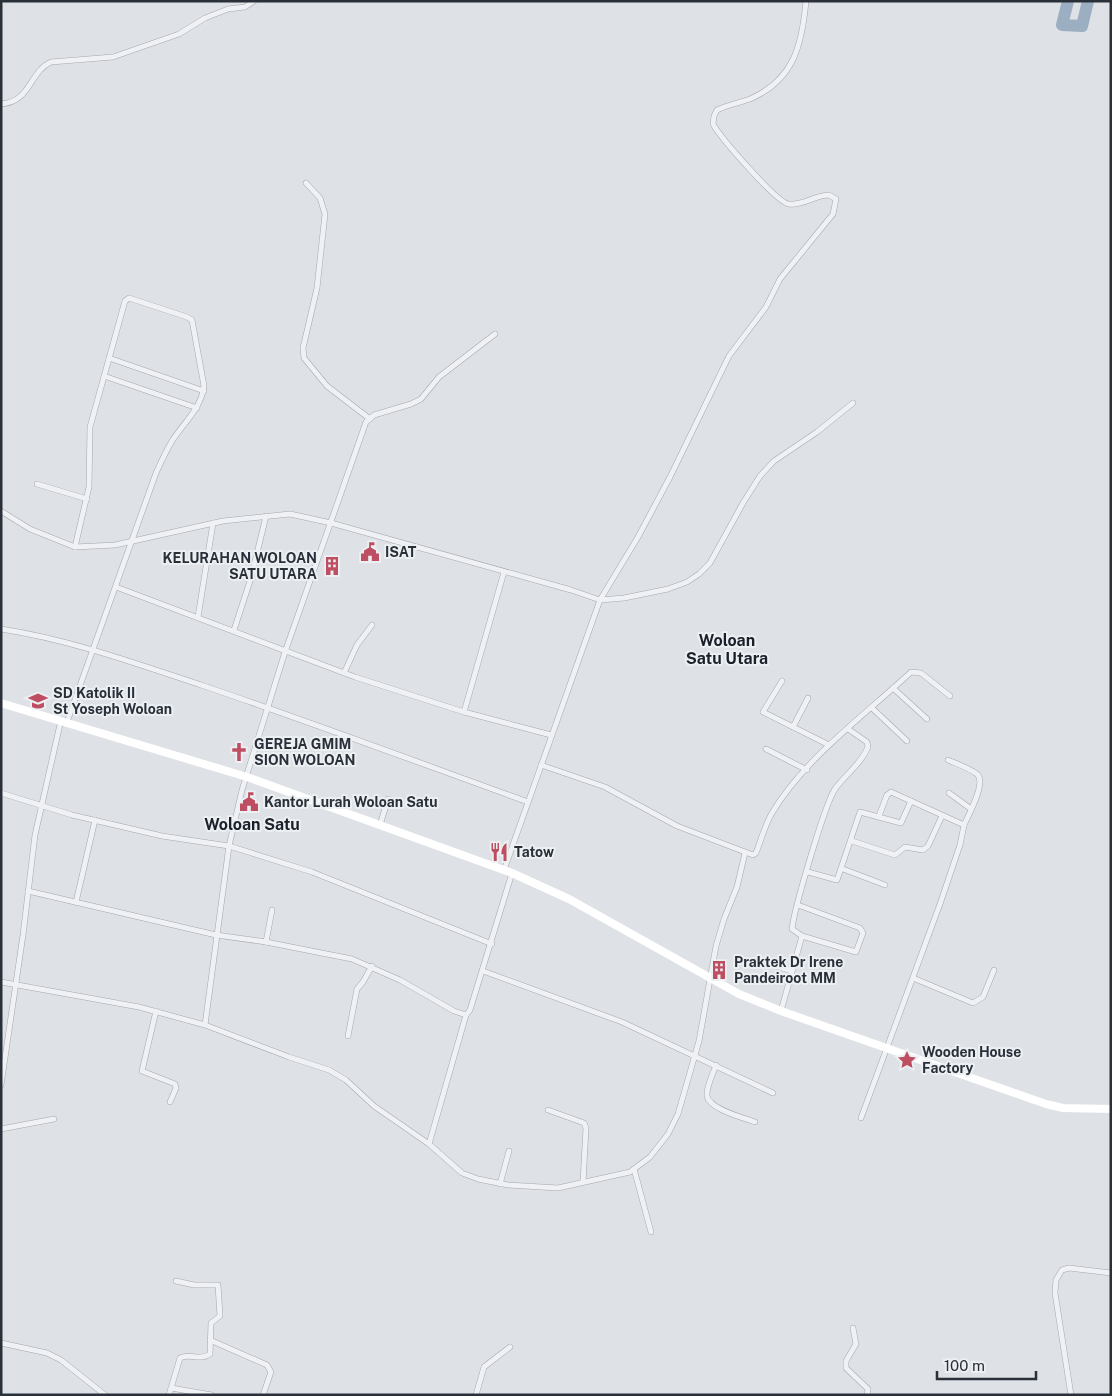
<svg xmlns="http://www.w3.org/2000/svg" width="1112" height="1396" viewBox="0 0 1112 1396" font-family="'Public Sans',sans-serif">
<rect width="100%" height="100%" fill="#dee1e5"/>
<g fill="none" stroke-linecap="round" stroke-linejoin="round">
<path stroke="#9cafc2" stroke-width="12" d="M1068 1 1062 25 1082 26 1088 1"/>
<g stroke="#a4a8ae" stroke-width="6">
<g id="street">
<path d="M1 104C31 102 29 72 51 62L113 57 179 34 205 18 228 9 245 7 254 1"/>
<path d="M306 183 320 198 325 214 317 288 303 348 304 358 327 386 370 419"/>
<path d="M109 358 204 391"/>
<path d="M104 376 197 408"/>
<path d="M37 484 87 499"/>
<path d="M1 511 30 529 75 547 115 545 223 521 290 514 331 523 571 590 600 600 624 598 668 589 687 582 699 574 710 563 743 503 760 476 774 461 817 432 853 403"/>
<path d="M116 587 355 677 464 712 551 735"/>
<path d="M198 617 213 523"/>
<path d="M1 629C72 640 137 664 204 686 313 723 420 763 528 802"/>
<path d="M234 630 251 578 266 516"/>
<path d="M344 673 357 645 372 625"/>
<path d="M782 681 763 712 829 745"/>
<path d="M893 688 927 719"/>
<path d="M872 708 907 741"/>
<path d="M464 712 504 572"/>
<path d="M67 722 156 473C161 462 166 451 172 441 184 422 201 409 204 386L192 320 187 317 129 298 125 301 90 427 89 487 75 547"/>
<path d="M793 727 808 698"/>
<path d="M766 749 807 770"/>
<path d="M541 765 605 787 677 826 753 855 756 853C761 840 765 825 772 813 804 759 865 715 911 672L921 673 950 696"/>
<path d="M1 793 72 815 162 836 229 846 312 872 492 944"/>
<path d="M949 793 971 809"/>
<path d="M879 816 887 795 891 792 964 825C968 816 987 782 977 774 969 768 957 764 948 760"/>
<path d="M380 825 388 799"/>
<path d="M852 841 895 855 905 847 923 850 928 846 942 816"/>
<path d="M843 869 885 885"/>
<path d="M504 870 600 600 638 537 670 477 729 356 766 307 780 279 833 214 836 199 829 195C815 195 803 206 789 204 777 203 720 137 713 124L714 116 717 110C727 105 739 103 750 99 794 80 802 45 806 1"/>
<path d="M808 872 837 880 860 812 901 823 911 801"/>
<path d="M28 891 216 935 266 942 352 959 400 980 454 1011 466 1015 470 1010 512 873"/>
<path d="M76 902 95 820"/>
<path d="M798 905 860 928 863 933 856 952 802 936 792 929C794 909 825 804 835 789 845 775 862 763 868 747L867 742 848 729"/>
<path d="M266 942 272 910"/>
<path d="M766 963 792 971"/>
<path d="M483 971 622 1022 773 1093"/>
<path d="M913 978 973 1003 983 997 994 970"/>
<path d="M1 982 139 1007 205 1025 289 1057 329 1070 346 1080 374 1106 429 1144 462 1173 478 1179 508 1185 558 1188 630 1172 650 1157 668 1134 678 1114 699 1041 716 946 724 919 737 887 745 853"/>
<path d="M156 1011 142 1071 175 1084 176 1088 170 1102"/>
<path d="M781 1011 802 936"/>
<path d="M205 1025 229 846 242 790 285 652 366 422 374 415 411 404 421 399 439 377 495 334"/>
<path d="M348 1036 357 989 363 982 372 966"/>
<path d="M716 1065C713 1074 706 1087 707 1096 709 1109 744 1118 755 1122"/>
<path d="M1 1085 23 935 35 835 61 720"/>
<path d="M548 1110 584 1123 586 1128 583 1182"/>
<path d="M861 1118 940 904 960 845 964 825"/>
<path d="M1 1129 54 1119"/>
<path d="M429 1144 466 1015"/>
<path d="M634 1169 651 1232"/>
<path d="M500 1184 509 1151"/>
<path d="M853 1328 856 1344 846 1361V1368L868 1389 867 1395"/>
<path d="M210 1340 267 1365 271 1372 263 1395"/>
<path d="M1 1343 47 1353 61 1360 105 1395"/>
<path d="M171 1388 212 1395"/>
<path d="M169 1395 180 1358C190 1353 201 1361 210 1354L211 1323 220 1316 218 1285H194L176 1281"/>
<path d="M476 1395 484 1367 510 1347"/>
<path d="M1071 1395 1055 1293 1056 1280 1062 1270 1069 1268 1111 1273"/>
</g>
</g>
<use href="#street" stroke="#f0f1f4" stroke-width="5"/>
<path stroke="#fff" stroke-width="8" d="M1 703 247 777 512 873 569 899 739 994 781 1011 1046 1104 1063 1108 1111 1109"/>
</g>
<defs>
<g id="civic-bare" transform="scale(1.5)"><path d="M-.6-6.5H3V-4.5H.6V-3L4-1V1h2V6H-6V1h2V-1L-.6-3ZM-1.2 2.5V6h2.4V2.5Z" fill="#be4f63" stroke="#edf0f3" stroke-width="2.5" paint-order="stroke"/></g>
<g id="building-bare" transform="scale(1.5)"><path d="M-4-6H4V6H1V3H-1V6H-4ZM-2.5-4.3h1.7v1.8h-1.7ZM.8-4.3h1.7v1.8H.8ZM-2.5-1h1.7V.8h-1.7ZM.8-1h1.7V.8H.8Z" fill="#be4f63" stroke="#edf0f3" stroke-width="2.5" paint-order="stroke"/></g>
<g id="school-bare" transform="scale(1.5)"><path d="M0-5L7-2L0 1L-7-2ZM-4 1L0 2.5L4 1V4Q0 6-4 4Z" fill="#be4f63" stroke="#edf0f3" stroke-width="2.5" paint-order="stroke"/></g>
<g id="church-bare" transform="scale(1.5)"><path d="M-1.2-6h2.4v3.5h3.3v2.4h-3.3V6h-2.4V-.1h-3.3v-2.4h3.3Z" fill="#be4f63" stroke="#edf0f3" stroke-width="2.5" paint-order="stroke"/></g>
<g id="restaurant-bare" transform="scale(1.5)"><path d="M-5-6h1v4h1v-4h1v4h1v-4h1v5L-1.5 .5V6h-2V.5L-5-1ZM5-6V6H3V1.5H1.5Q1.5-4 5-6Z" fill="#be4f63" stroke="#edf0f3" stroke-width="2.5" paint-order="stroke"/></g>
<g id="sight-bare" transform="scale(1.5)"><path d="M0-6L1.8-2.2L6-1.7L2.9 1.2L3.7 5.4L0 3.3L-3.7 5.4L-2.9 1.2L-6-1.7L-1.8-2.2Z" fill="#be4f63" stroke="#edf0f3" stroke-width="2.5" paint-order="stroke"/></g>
</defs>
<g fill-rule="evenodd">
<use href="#civic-bare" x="370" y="552"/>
<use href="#building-bare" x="332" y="566"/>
<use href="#school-bare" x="38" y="701"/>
<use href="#church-bare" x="239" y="752"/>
<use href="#civic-bare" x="249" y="802"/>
<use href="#restaurant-bare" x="499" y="852"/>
<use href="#building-bare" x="719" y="970"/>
<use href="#sight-bare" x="907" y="1060"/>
</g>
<g text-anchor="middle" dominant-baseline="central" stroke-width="4" stroke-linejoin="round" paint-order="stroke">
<g font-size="14" font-weight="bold" fill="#29303a" stroke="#edf0f3" text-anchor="start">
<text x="385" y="552">ISAT</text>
<text x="317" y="558" text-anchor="end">KELURAHAN WOLOAN<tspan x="317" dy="16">SATU UTARA</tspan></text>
<text x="53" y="693">SD Katolik II<tspan x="53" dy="16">St Yoseph Woloan</tspan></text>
<text x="254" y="744">GEREJA GMIM<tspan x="254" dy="16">SION WOLOAN</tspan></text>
<text x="264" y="802">Kantor Lurah Woloan Satu</text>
<text x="514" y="852">Tatow</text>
<text x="734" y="962">Praktek Dr Irene<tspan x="734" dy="16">Pandeiroot MM</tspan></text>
<text x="922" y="1052">Wooden House<tspan x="922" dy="16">Factory</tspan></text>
</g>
<g font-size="16" font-weight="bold" fill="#1b212b" stroke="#edf0f3">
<text x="727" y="640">Woloan<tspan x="727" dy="18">Satu Utara</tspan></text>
<text x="252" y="824">Woloan Satu</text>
</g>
</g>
<rect width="1112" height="1396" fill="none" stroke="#29303a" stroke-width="5"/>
<path d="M937 1371v8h99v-8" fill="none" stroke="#29303a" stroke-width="2.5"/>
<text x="944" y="1371" font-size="15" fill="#29303a" stroke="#edf0f3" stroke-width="4" paint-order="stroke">100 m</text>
</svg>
